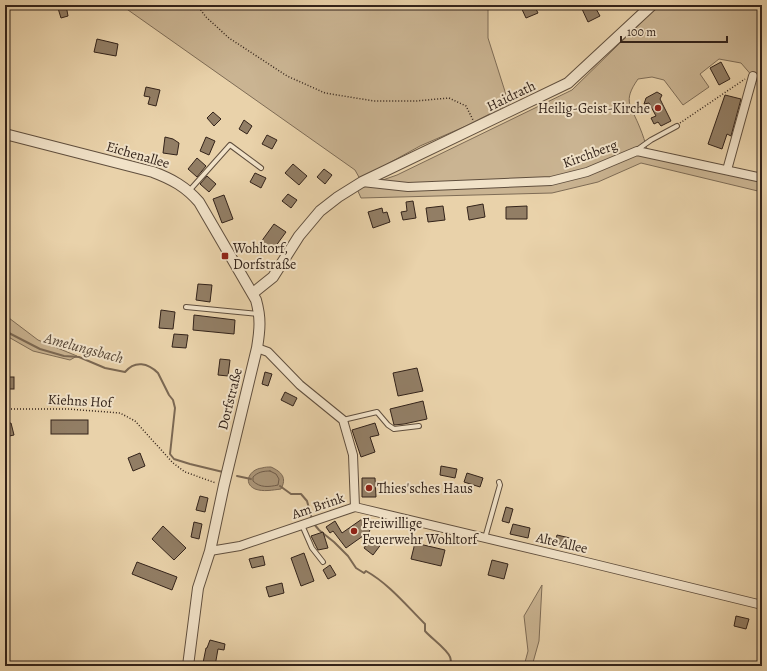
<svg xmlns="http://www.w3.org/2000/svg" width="767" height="671" viewBox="0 0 767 671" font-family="Alegreya,serif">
<rect width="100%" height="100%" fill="#e9d2aa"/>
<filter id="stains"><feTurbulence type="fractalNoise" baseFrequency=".005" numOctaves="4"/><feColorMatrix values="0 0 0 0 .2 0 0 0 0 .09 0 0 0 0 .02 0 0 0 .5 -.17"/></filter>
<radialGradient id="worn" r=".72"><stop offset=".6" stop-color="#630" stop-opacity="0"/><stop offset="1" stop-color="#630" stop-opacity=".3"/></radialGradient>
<g fill="#cab492" stroke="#7e6c56">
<path d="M121 5H488V38L509 104 466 126 420 146 360 179 355 170Z"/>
<path d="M659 5H762V85H760L741 63 719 59 700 74 709 87 683 105 664 80 652 77 638 79C622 102 631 105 640 128 643 135 645 142 647 149L762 174V192L641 163 598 182 552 193 361 198 357 189 397 175 572 90Z"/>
<path d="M5 315 38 340 77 356 70 360 33 351 5 335Z"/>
<path d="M542 585 539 641 532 666H524L528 651 524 616Z"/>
</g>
<path fill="#ab9679" stroke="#7b6853" d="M271 467C282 472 287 478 281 489 273 490 263 492 255 489 242 483 250 469 262 468 265 467 268 467 271 467Z"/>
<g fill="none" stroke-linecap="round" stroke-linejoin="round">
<path stroke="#6f5c4a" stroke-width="1" d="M270 471 276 474 279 479 278 485C269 487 260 488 253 481V477C258 472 263 471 270 471Z"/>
<g stroke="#7b6853" stroke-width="2">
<path d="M5 331 40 349 64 356 79 357 105 368 125 372C135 360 148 363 158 373L169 395 173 400 175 408 170 454 174 459 190 464 223 472"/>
<path d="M237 476 251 479"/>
<path d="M280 486 291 494H301L307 501 312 519"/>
<path d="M314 524 319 530 334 542 348 556 356 568 364 573 366 571C389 584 406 605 425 624V631C432 639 447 649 450 657 451 659 451 663 451 666"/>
</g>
</g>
<g fill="#927e65" stroke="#33231a">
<path d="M57 5H66L68 16 61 18Z"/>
<path d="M520 5H534L538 13 526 18Z"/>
<path d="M590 5H594L600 16 588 22 582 9Z"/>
<path d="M97 39 118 44 116 56 94 52Z"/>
<path d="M721 62 730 79 719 85 710 68Z"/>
<path d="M146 87 160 90 156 106 148 104 150 97 144 96Z"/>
<path d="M657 92 662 95 660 99 671 121 661 126 658 122 654 124 651 118 656 116 649 103 644 104 646 98Z"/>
<path d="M725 95 741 99 731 136 727 134 722 149 708 144Z"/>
<path d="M213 112 221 119 214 126 207 118Z"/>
<path d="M244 120 252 126 247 134 239 129Z"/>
<path d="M267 135 277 140 272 149 262 144Z"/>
<path d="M165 137 173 139 179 143 177 155 163 153Z"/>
<path d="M206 137 215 141 209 155 200 151Z"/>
<path d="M197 158 206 166 197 177 188 169Z"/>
<path d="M293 164 307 176 299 185 285 173Z"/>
<path d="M324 169 332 175 325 184 317 177Z"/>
<path d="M255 173 266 178 261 188 250 182Z"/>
<path d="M207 176 216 184 209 192 200 184Z"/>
<path d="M288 194 297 200 291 208 282 201Z"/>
<path d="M224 195 233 219 222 223 213 199Z"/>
<path d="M413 201 416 218 403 220 401 212 407 211 406 202Z"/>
<path d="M483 204 485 217 469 220 467 207Z"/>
<path d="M443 206 445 220 428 222 426 208Z"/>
<path d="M527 206V219H506V207Z"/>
<path d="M382 208 383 213 387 212 390 222 373 228 368 212Z"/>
<path d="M274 224 286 232 270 254 258 246Z"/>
<path d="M198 284 212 285 210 302 196 300Z"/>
<path d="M161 310 175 312 173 329 159 328Z"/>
<path d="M194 315 235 320 234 334 193 330Z"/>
<path d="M174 334 188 335 186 348 172 347Z"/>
<path d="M220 359 230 360 228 376 218 375Z"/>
<path d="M417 368 423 391 398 396 393 373Z"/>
<path d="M265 372 272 374 268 386 262 384Z"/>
<rect x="5" y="377" width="9" height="12"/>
<path d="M285 392 297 398 293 406 281 400Z"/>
<path d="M423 401 427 419 404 424 394 425 390 409Z"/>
<rect x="51" y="420" width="37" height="14"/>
<path d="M11 423 14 435 5 437V424Z"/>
<path d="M375 423 379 435 370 437 375 452 361 457 352 430Z"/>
<path d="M140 453 145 466 133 471 128 458Z"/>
<path d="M441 466 457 469 455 478 440 475Z"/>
<path d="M467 473 483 478 480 487 464 482Z"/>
<path d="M362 478H375L376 497H362Z"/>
<path d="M200 496 208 498 205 512 196 510Z"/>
<path d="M506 507 513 509 509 523 502 521Z"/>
<path d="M362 519 370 531 346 548 333 531 330 533 326 527 335 521 342 533Z"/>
<path d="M194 522 202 524 199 539 191 537Z"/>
<path d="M513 524 530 528 528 538 510 534Z"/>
<path d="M163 526 186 548 174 560 152 539Z"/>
<path d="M323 532 328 548 318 550 311 536Z"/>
<path d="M557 535 570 538 568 546 555 543Z"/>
<path d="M372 536 382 543 373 555 364 548Z"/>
<path d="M415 543 445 550 441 566 411 559Z"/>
<path d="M304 553 314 581 301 586 291 558Z"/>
<path d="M263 556 265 565 252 568 249 559Z"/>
<path d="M492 560 508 564 504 579 488 575Z"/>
<path d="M137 562 177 577 172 590 132 574Z"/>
<path d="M330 565 336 575 328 579 323 570Z"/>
<path d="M282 583 284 593 269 597 266 587Z"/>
<path d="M736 616 749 619 746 629 734 626Z"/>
<path d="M210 640 225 644 224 650 218 649 215 666 203 663 206 648H207Z"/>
</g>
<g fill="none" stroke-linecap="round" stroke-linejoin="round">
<g stroke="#604f3e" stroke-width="6">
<g id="service">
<path d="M637 150 651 140 677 126"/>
<path d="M189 191 230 145 261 168"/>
<path d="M186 307 258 314"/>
<path d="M343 420 377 412 388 425 394 429 419 426"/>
<path d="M302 525 312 548 323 562"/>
<path d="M485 538 500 485 499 482"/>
</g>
</g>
<g stroke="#604f3e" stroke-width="10">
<g id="minor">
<path d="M727 170 753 76"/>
<path d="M362 182 408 187 551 181 587 172 637 151 762 178"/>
<path d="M257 348 268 352 300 385 343 420 353 455 355 507"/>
<path d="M355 507 574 559 762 605"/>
<path d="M210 551 240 546 355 507"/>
</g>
</g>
<g stroke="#604f3e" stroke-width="12">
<g id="tertiary">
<path d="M5 134 153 172C172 179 186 187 199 202L256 300C261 318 260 329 257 348L224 485 210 551 198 588 188 666"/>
<path d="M253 293 273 277 299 236 320 211 338 197 362 182 568 83 652 5"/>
</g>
</g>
<g stroke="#33231a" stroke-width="1.5" stroke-dasharray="1 2" stroke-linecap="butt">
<path d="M197 5 206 17 229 38 287 76 325 93 374 101H416L449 98 466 106 473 120"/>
<path d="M680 123 745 79"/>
<path d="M5 409H68L120 413 135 421 173 463 185 472 216 483"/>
</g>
<use href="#service" stroke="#f1e2c8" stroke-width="4"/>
<use href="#minor" stroke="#f1e2c8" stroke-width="8"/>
<use href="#tertiary" stroke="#f1e2c8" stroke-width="10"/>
</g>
<g fill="#8f2418" stroke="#f1e2c8" stroke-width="1.5">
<circle cx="658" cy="108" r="4"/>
<rect x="221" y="252" width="8" height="8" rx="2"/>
<circle cx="369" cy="488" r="4"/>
<circle cx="354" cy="531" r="4"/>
</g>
<g text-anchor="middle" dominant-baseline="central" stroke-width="4" stroke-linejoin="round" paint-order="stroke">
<g font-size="14" fill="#33231a" stroke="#f1e2c8">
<text transform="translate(511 96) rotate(-26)">Haidrath</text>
<text transform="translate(590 154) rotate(-20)">Kirchberg</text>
<text transform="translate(138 155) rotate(16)">Eichenallee</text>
<text transform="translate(230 399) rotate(-76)">Dorfstraße</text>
<text transform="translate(80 401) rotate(3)">Kiehns Hof</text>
<text transform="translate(318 506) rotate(-19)">Am Brink</text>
<text transform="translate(562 543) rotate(13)">Alte Allee</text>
</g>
<g font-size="14" fill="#33231a" stroke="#f1e2c8" text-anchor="start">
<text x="650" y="108" text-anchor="end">Heilig-Geist-Kirche</text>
<text x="233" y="248">Wohltorf,<tspan x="233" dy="16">Dorfstraße</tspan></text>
<text x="377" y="488">Thies'sches Haus</text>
<text x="362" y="523">Freiwillige<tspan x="362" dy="16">Feuerwehr Wohltorf</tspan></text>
</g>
<g font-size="15" font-style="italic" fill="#574636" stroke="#f1e2c8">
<text transform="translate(84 348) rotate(15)">Amelungsbach</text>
</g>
</g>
<rect width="767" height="671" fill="none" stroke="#e9d2aa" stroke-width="20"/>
<rect x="6" y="6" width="755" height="659" fill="none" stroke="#33231a" stroke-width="2"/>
<rect x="10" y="10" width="747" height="651" fill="none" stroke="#33231a"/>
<path d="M621 36v6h106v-6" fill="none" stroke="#33231a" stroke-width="2"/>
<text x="627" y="36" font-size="12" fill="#33231a" stroke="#f1e2c8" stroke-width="3" paint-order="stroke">100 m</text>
<rect width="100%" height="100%" filter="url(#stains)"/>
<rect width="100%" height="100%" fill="url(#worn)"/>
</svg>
